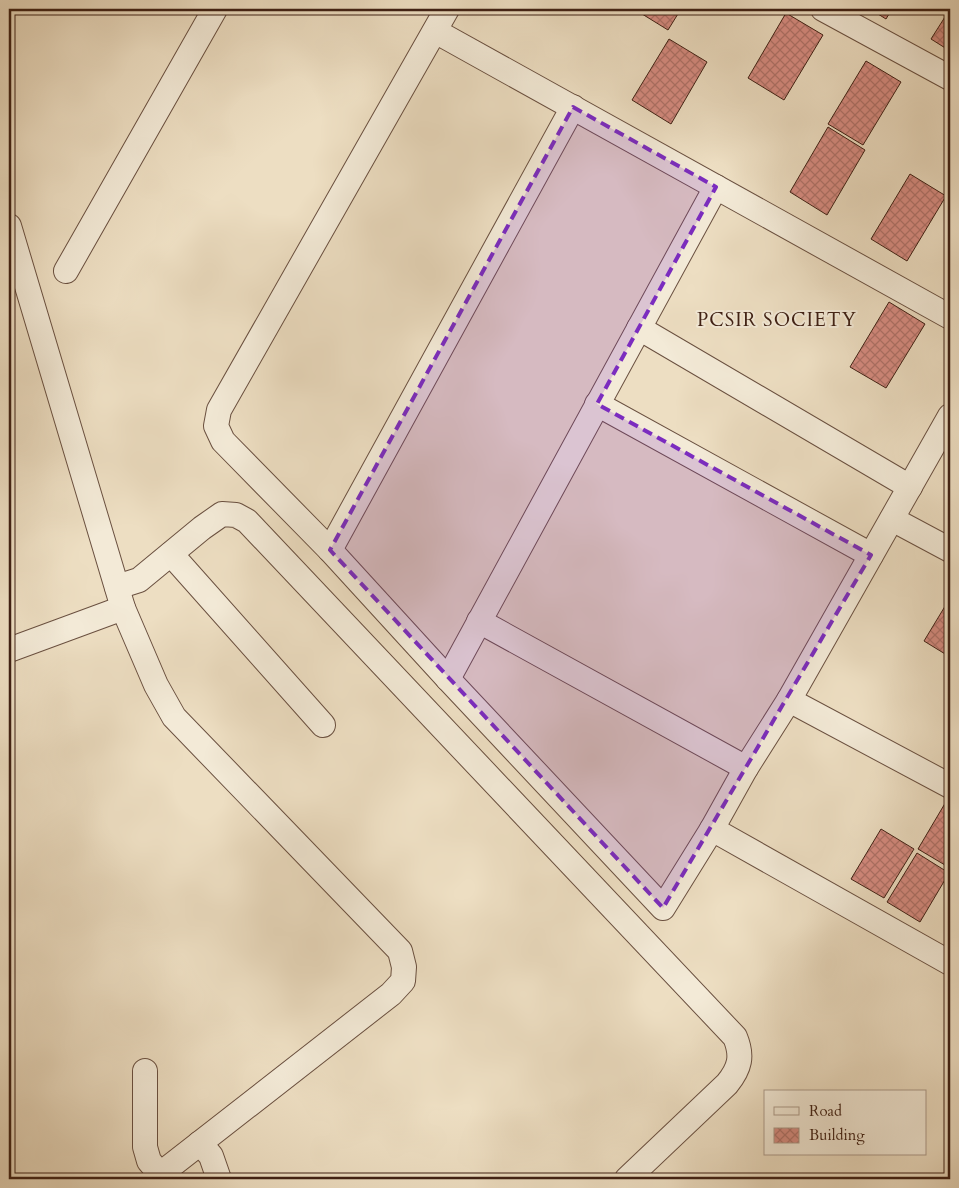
<svg xmlns="http://www.w3.org/2000/svg" width="959" height="1188" viewBox="0 0 959 1188" font-family="Cardo,serif">
<defs>
<pattern id="building-cross-hatch" width="8" height="8" patternUnits="userSpaceOnUse" patternTransform="scale(1.25)"><rect width="8" height="8" fill="#d78c82"/><path d="M0 0l8 8M0 8l8-8" fill="none" stroke="#b07269"/></pattern>
</defs>
<rect width="100%" height="100%" fill="#eddec2"/>
<filter id="stains"><feTurbulence type="fractalNoise" baseFrequency=".004" numOctaves="4"/><feColorMatrix values="0 0 0 0 .2 0 0 0 0 .09 0 0 0 0 .02 0 0 0 .5 -.17"/></filter>
<radialGradient id="worn" r=".72"><stop offset=".6" stop-color="#630" stop-opacity="0"/><stop offset="1" stop-color="#630" stop-opacity=".3"/></radialGradient>
<g fill="url(#building-cross-hatch)" stroke="#3f2014">
<path d="M634 9H681L668 30Z"/>
<path d="M870 9H892L886 19Z"/>
<path d="M950 9V51L931 39Z"/>
<path d="M786 13 823 35 784 100 748 78Z"/>
<path d="M669 39 707 62 671 124 632 100Z"/>
<path d="M866 61 901 82 863 145 828 124Z"/>
<path d="M828 127 865 150 827 215 790 192Z"/>
<path d="M910 174 946 196 907 261 871 239Z"/>
<path d="M889 302 925 324 886 388 850 367Z"/>
<path d="M950 598V657L924 641Z"/>
<path d="M947 800 950 801V868L918 849Z"/>
<path d="M881 829 914 849 884 898 851 879Z"/>
<path d="M917 853 949 873 920 922 887 902Z"/>
</g>
<g fill="none" stroke-linecap="round" stroke-linejoin="round">
<g stroke="#6a5040" stroke-width="26">
<g id="minor">
<path d="M447 9 219 410 216 426 223 441 330 550 448 679 663 908 712 829 746 768 789 700 950 416"/>
<path d="M823 9 950 78"/>
<path d="M435 31 950 317"/>
<path d="M9 226 123 608 156 685 174 717 400 951 404 967 403 981 391 994 154 1179"/>
<path d="M66 271 215 9"/>
<path d="M639 328 910 487"/>
<path d="M597 404 871 555"/>
<path d="M892 519 950 550"/>
<path d="M330 550 573 107"/>
<path d="M171 554 323 725"/>
<path d="M117 587 139 580 202 528 222 514 236 515 247 521 735 1037C743 1056 740 1068 727 1084L627 1179"/>
<path d="M479 621 746 768"/>
<path d="M9 650 123 608"/>
<path d="M448 679 716 187"/>
<path d="M789 700 950 786"/>
<path d="M712 829 950 963"/>
<path d="M145 1071V1147L149 1161 160 1174"/>
<path d="M200 1143 211 1156 219 1179"/>
</g>
</g>
<use href="#minor" stroke="#f3ead7" stroke-width="24"/>
</g>
<path fill="#7b2cbf" fill-opacity="0.2" stroke="#7b2cbf" stroke-width="4" stroke-dasharray="10 6" stroke-linejoin="round" d="M573 107 716 187 597 404 871 555 663 908 330 550Z"/>
<g text-anchor="middle" dominant-baseline="central" stroke-width="4" stroke-linejoin="round" paint-order="stroke">
<g font-size="19" letter-spacing="1" fill="#3f2014" stroke="#f3ead7">
<text x="777" y="320">PCSIR SOCIETY</text>
</g>
</g>
<rect width="959" height="1188" fill="none" stroke="#eddec2" stroke-width="30"/>
<rect x="10" y="10" width="939" height="1168" fill="none" stroke="#3f2014" stroke-width="2.5"/>
<rect x="15" y="15" width="929" height="1158" fill="none" stroke="#3f2014"/>
<rect x="764" y="1090" width="162" height="65" fill="#f3ead7" stroke="#ab9989"/>
<rect x="774" y="1107" width="25" height="8" fill="#f3ead7" stroke="#ab9989"/>
<text x="809" y="1116" font-size="15" fill="#3f2014">Road</text>
<rect x="774" y="1128" width="25" height="15" fill="url(#building-cross-hatch)" stroke="#ab9989"/>
<text x="809" y="1140" font-size="15" fill="#3f2014">Building</text>
<rect width="100%" height="100%" filter="url(#stains)"/>
<rect width="100%" height="100%" fill="url(#worn)"/>
</svg>
